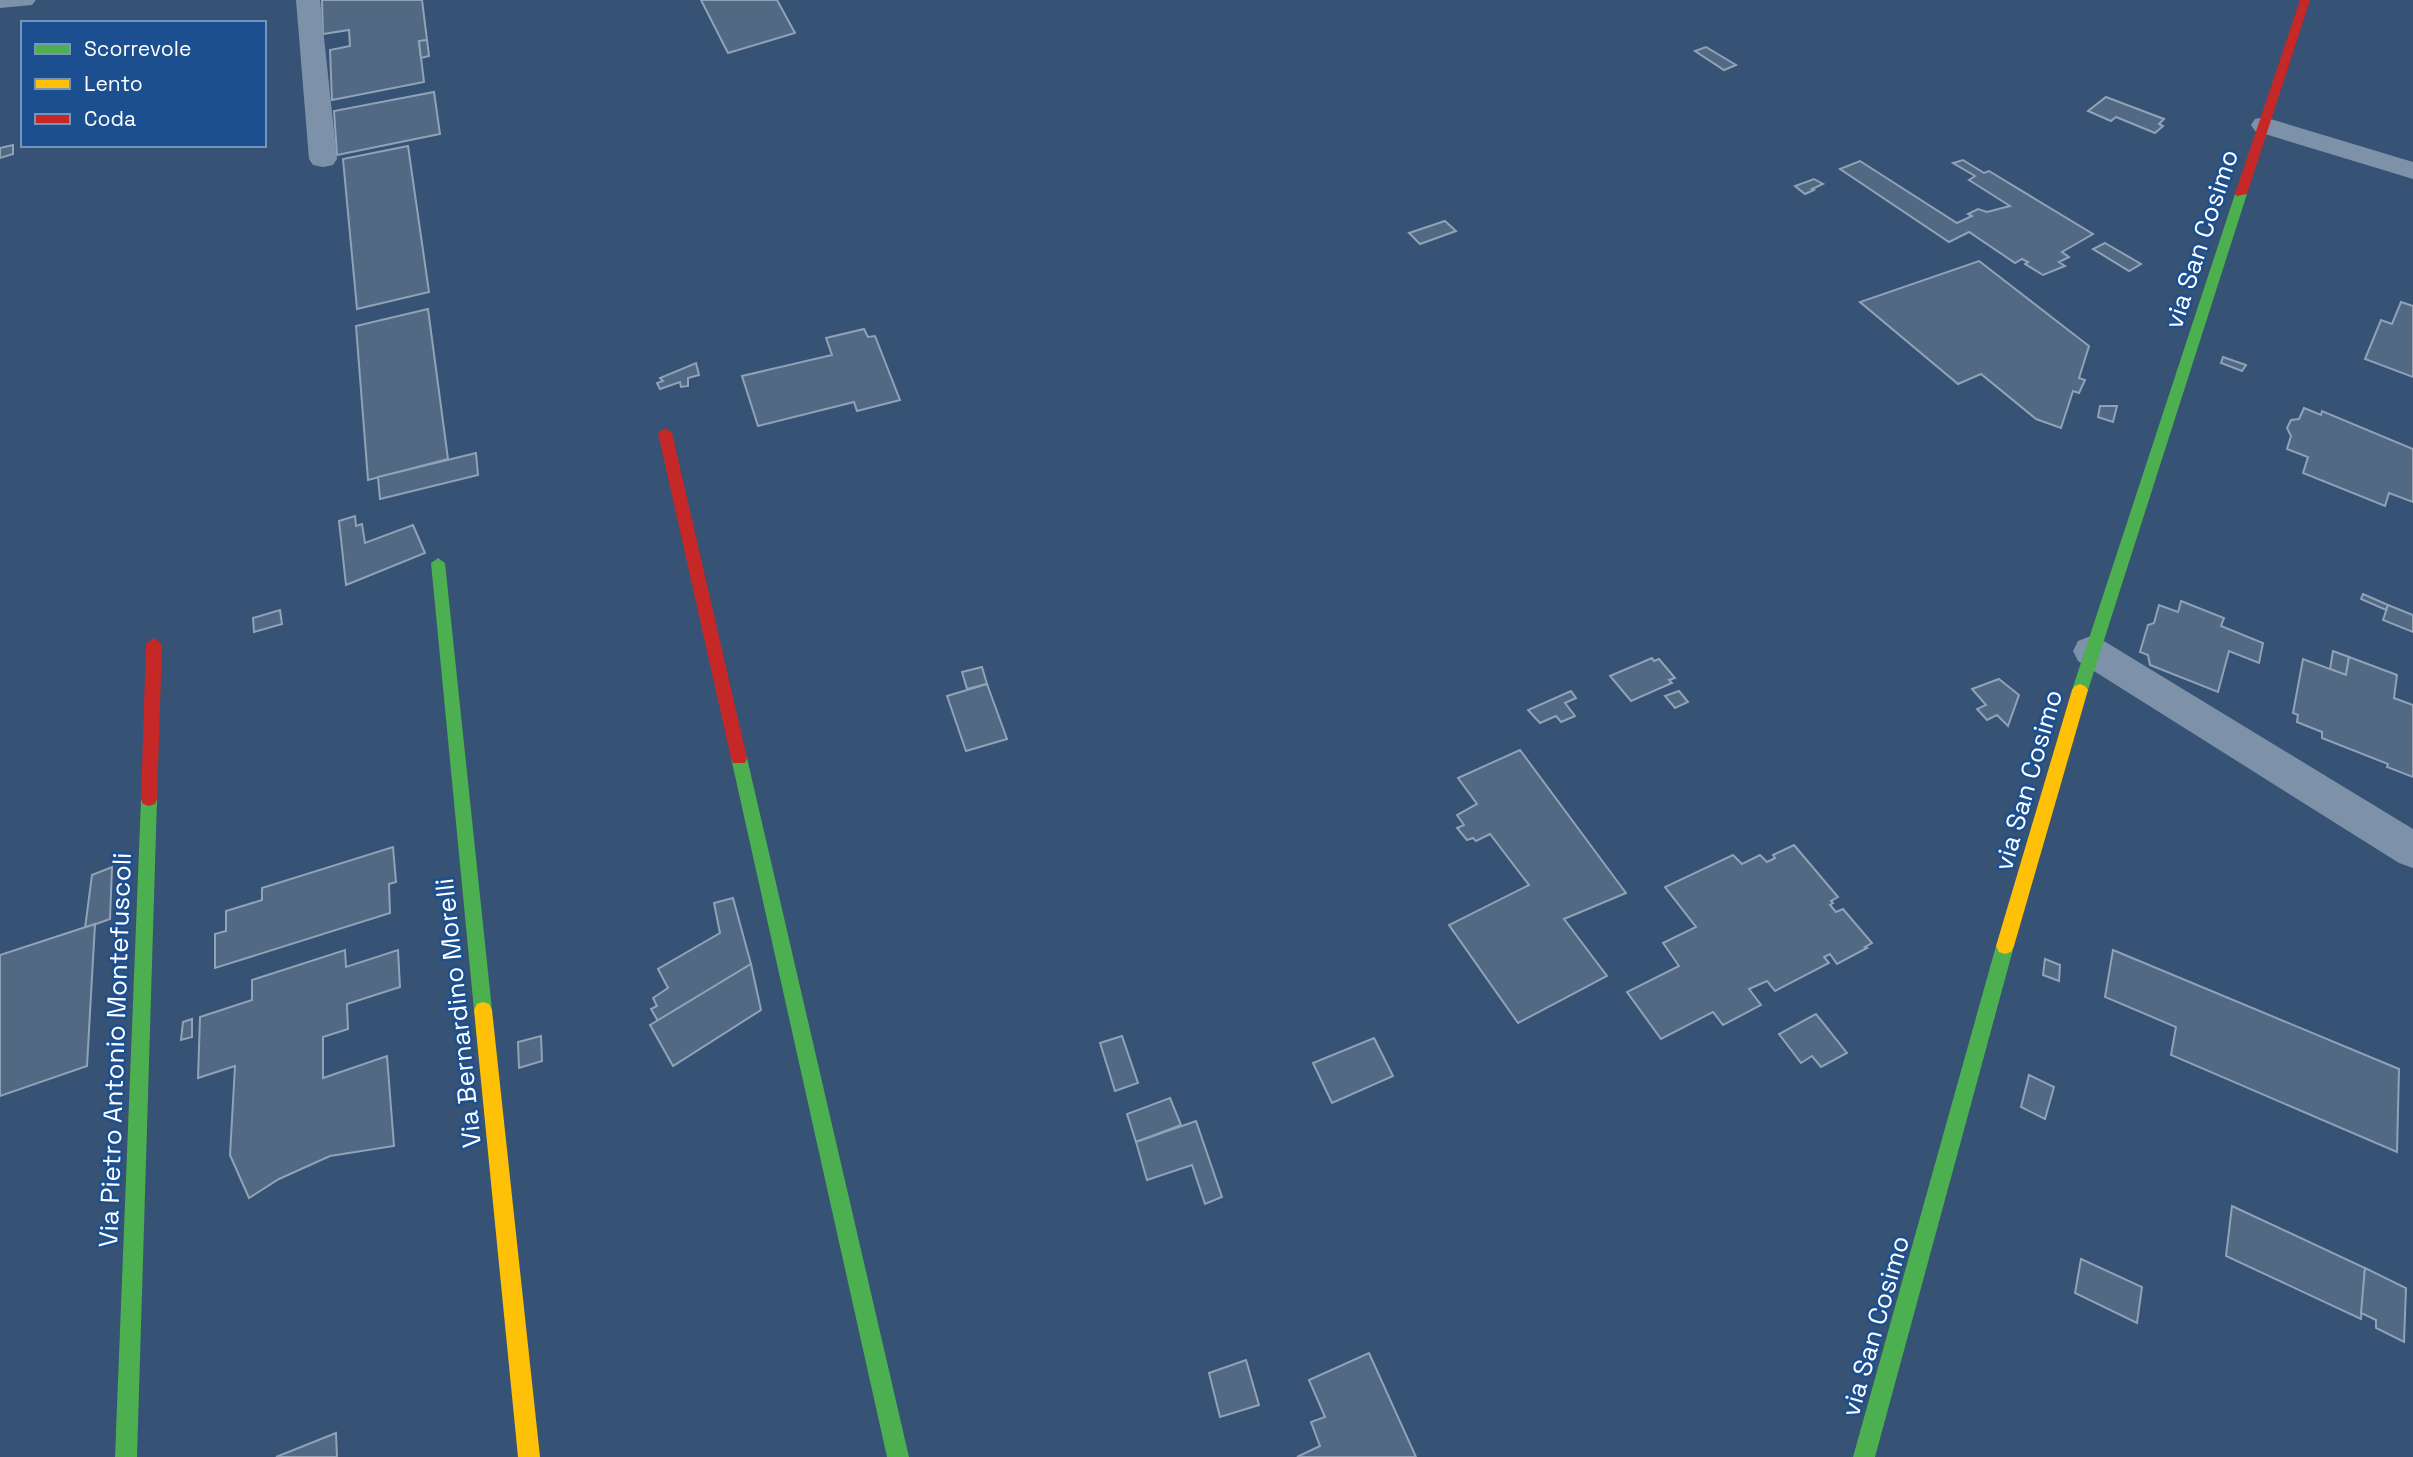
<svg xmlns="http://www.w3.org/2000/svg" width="2413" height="1457" viewBox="0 0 2413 1457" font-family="'Space Grotesk',sans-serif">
<rect width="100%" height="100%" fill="#365274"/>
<g fill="#526984" stroke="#92a2b6" stroke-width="2">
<path d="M322 0H422L427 40 419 41 424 82 332 100 330 50 350 46 349 30 323 34Z"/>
<path d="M701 0H777L795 33 728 53Z"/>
<path d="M427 40 429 56 421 58 419 41Z"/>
<path d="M1706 47 1736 65 1724 70 1695 51Z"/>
<path d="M434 92 440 134 337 155 334 111Z"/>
<path d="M2106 97 2164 119 2159 124 2163 126 2155 133 2116 117 2111 121 2088 111Z"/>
<path d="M13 145V154L0 158V148Z"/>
<path d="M408 146 429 292 357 309 343 159Z"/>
<path d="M1963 160 1984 173 1989 171 2093 234 2062 252 2069 257 2059 262 2065 266 2043 275 2025 264 2028 262 2022 259 2015 263 1969 232 1949 242 1840 169 1860 161 1957 223 1972 216 1968 214 1978 209 1987 212 2010 206 1969 180 1975 176 1953 163Z"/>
<path d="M1814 179 1823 184 1812 189 1814 190 1805 194 1795 186Z"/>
<path d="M1445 221 1456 231 1420 244 1409 233Z"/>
<path d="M2105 243 2141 264 2129 271 2093 249Z"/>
<path d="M1979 261 2089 346 2079 378 2085 380 2079 393 2073 391 2061 428 2036 419 1981 374 1958 384 1860 302Z"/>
<path d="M2401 302 2413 306V377L2365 359 2381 320 2392 324Z"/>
<path d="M428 309 448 459 368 480 356 326Z"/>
<path d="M864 329 868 337 875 336 900 400 857 411 854 402 758 426 742 376 832 355 826 338Z"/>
<path d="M2223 357 2246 365 2242 371 2221 363Z"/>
<path d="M696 363 699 375 688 378V386L681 387 680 382 660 389 657 383 663 381 660 378Z"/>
<path d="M2100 406H2117L2113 422 2098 417Z"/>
<path d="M2304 408 2321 415 2322 411 2413 449V502L2389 493 2385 506 2303 473 2308 457 2287 449 2291 436 2287 428 2291 420 2299 419Z"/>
<path d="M476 453 478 475 380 499 378 477Z"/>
<path d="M355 516 356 526 362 524 365 543 413 525 425 553 346 585 339 521Z"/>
<path d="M2363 594 2388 605 2386 610 2361 599Z"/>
<path d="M2181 601 2224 618 2221 626 2263 643 2259 663 2229 651 2218 692 2150 665 2148 655 2140 652 2148 625 2154 623 2159 605 2178 612Z"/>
<path d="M2388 605 2413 615V632L2383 620Z"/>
<path d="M280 610 282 624 254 632 253 618Z"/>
<path d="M2333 651 2349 657 2346 675 2330 669Z"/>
<path d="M2349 657 2397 675 2394 698 2413 705V777L2387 767 2388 764 2322 738V732L2297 722 2298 715 2293 713 2303 659 2346 675Z"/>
<path d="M1652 658 1654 661 1659 659 1675 678 1669 680 1672 683 1631 701 1610 676Z"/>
<path d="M982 667 987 684 967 689 962 672Z"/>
<path d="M1999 679 2019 695 2008 726 1997 715 1987 720 1977 709 1986 705 1972 689Z"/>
<path d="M987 684 1007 739 966 751 947 696Z"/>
<path d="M1571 691 1576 698 1565 703 1575 716 1561 722 1556 716 1540 723 1528 710Z"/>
<path d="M1679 691 1688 702 1675 708 1665 696Z"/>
<path d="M1520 750 1626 893 1564 919 1607 976 1518 1023 1449 925 1529 885 1490 834 1476 841 1473 838 1467 840 1457 828 1464 825 1457 815 1477 804 1458 778Z"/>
<path d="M1794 845 1838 897 1831 901 1833 903 1830 905 1836 912 1843 909 1872 943 1865 947 1867 948 1837 964 1830 954 1824 957 1829 963 1775 991 1767 981 1749 989 1761 1005 1723 1025 1713 1012 1661 1039 1627 992 1679 966 1663 943 1696 927 1665 887 1733 855 1742 864 1760 855 1767 862 1775 858 1773 855Z"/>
<path d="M393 847 396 882 389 884 390 913 215 968V934L226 931V911L262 900V888Z"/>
<path d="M112 867 110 919 85 928 92 875Z"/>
<path d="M733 898 751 964 658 1021 651 1009 657 1006 653 998 668 988 658 969 720 933 714 903Z"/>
<path d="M95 924 87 1066 0 1096V955Z"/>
<path d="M345 950 346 967 398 950 400 987 347 1004 348 1029 323 1037V1078L387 1056 394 1146 330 1156 279 1179 249 1198 230 1155 235 1066 198 1078 200 1017 252 1000V980Z"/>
<path d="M2113 950 2399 1069 2397 1152 2171 1055 2176 1027 2105 997Z"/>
<path d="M2045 959 2060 965 2059 981 2043 975Z"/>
<path d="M751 964 761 1010 673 1066 650 1025Z"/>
<path d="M1816 1014 1847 1053 1821 1067 1812 1056 1801 1063 1779 1034Z"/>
<path d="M192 1019V1037L181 1040 183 1022Z"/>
<path d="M541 1036 542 1061 519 1068 518 1042Z"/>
<path d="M1122 1036 1138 1083 1115 1091 1100 1043Z"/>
<path d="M1374 1038 1393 1076 1332 1103 1313 1063Z"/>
<path d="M2029 1075 2054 1087 2045 1119 2021 1107Z"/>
<path d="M1170 1098 1181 1125 1136 1142 1127 1114Z"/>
<path d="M1196 1121 1222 1197 1205 1204 1192 1165 1147 1180 1136 1142Z"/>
<path d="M2232 1206 2365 1268 2361 1319 2226 1256Z"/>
<path d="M2081 1259 2142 1287 2137 1323 2075 1293Z"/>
<path d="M2365 1268 2406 1288 2404 1342 2376 1328V1320L2361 1313Z"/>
<path d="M1369 1353 1416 1457H1297L1320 1446 1311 1422 1325 1417 1309 1380Z"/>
<path d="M1246 1360 1259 1405 1220 1417 1209 1373Z"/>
<path d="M336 1433 337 1457H276Z"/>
</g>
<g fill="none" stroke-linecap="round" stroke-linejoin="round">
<g fill="#7d92a8" fill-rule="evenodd">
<path d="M0 0H36L32 5 0 8Z"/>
<path d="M296 0H320L337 159 333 165 323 167 313 165 309 159Z"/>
<path d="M2264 117 2413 162V179L2255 131 2251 125 2255 119Z"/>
<path d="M2091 636 2104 641 2413 829V868L2399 863 2078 661 2073 651 2078 641Z"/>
</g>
<g fill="#4caf50" fill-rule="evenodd">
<path d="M2241 191 2247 194 2088 690 2085 694H2075L2072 690 2235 194Z"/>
<path d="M438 558 445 563 492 1010 489 1016 483 1018 477 1016 474 1010 431 563Z"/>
<path d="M739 751 745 753 747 758 909 1457H887L731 758 733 753Z"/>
<path d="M149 792 155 794 157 799 137 1457H115L141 799 143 794Z"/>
<path d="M2005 938 2011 940 2014 946 1875 1457H1853L1996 946 1999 940Z"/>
</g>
<g fill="#ffc107" fill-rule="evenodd">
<path d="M2080 684 2085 686 2088 690 2014 946 2011 952 2005 954 1999 952 1996 946 2072 690 2075 686Z"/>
<path d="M483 1002 489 1004 492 1010 540 1457H518L474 1010 477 1004Z"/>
</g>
<g fill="#c62828" fill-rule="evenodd">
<path d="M2300 0H2310L2247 194 2237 196 2235 194Z"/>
<path d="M665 428 672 433 747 758 745 763H733L731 758 658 433Z"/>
<path d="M154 638 162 644 157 799 155 804 149 806 143 804 141 799 146 644Z"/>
</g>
</g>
<g text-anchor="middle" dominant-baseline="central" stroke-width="5" stroke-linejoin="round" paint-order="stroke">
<g font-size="26" fill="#fff" stroke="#1b4f8f">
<text transform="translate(2201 239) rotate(-72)">via San Cosimo</text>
<text transform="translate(2028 780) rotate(-74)">via San Cosimo</text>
<text transform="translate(458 1013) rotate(-96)">Via Bernardino Morelli</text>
<text transform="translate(115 1050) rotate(-88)">Via Pietro Antonio Montefuscoli</text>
<text transform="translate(1875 1326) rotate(-74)">via San Cosimo</text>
</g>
</g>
<rect x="21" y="21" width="245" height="126" fill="#1b4f8f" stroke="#7695bc" stroke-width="2"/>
<rect x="35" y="44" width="35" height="10" fill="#4caf50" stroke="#7695bc" stroke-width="2"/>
<text x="84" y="56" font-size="21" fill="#ffffff">Scorrevole</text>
<rect x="35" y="79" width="35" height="10" fill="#ffc107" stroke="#7695bc" stroke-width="2"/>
<text x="84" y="91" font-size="21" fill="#ffffff">Lento</text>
<rect x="35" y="114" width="35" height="10" fill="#c62828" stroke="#7695bc" stroke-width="2"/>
<text x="84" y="126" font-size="21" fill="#ffffff">Coda</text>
</svg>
